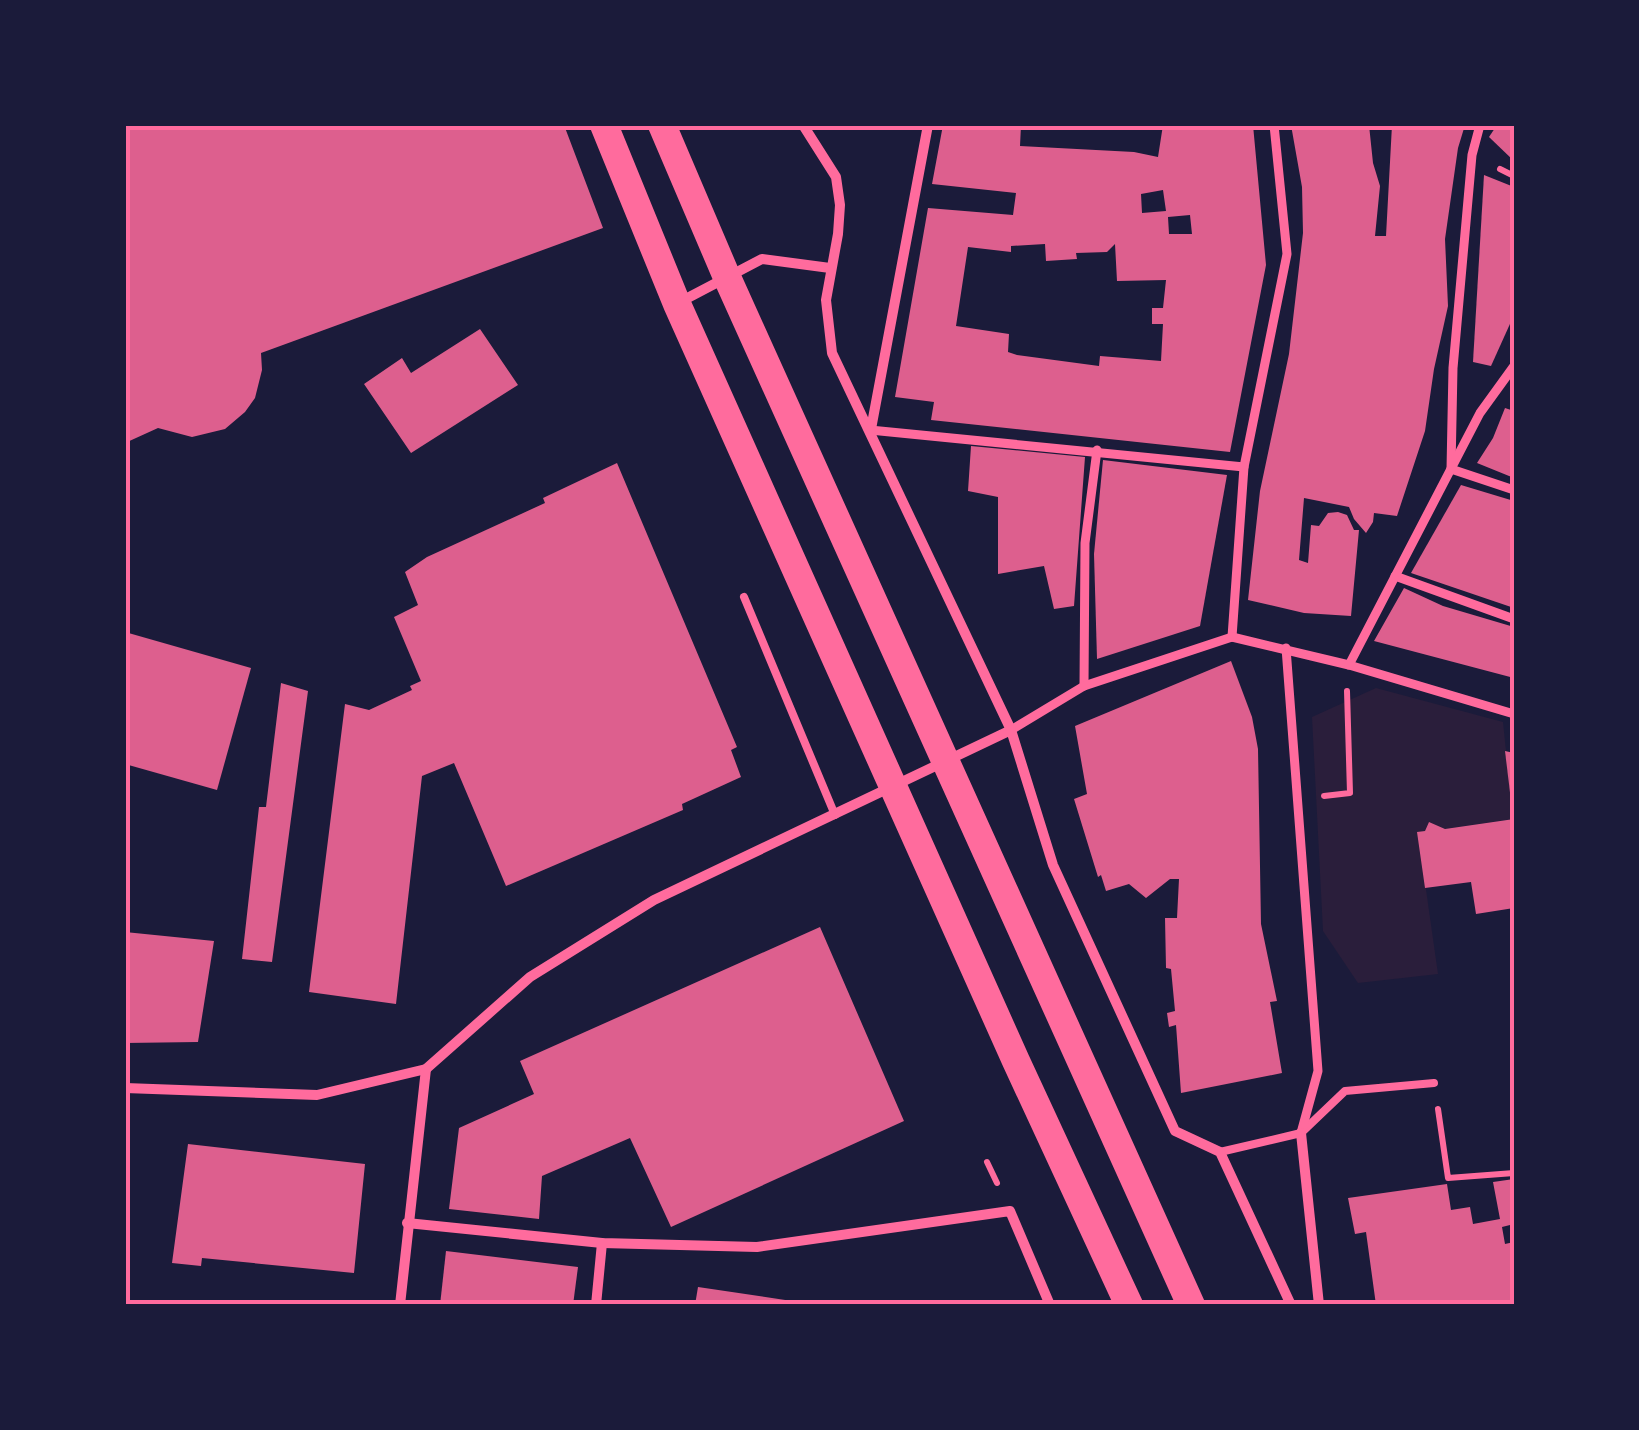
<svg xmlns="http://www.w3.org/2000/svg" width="1639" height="1430" viewBox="0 0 1639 1430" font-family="Georgia,serif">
<rect width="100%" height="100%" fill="#1b1b3a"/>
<path fill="#2a1e3b" d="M1376 688 1503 722 1513 819 1445 829 1429 822 1425 831 1418 833 1438 974 1358 983 1323 931 1312 717Z"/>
<g fill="#dd5f8e" fill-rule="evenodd">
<path d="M125 125H564L603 228 261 353 262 370 255 398 245 412 225 429 192 437 158 428 125 443Z"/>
<path d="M943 125H1021L1020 146 1134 152 1158 157 1163 125H1253L1266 265 1230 452 931 420 934 402 895 397 928 208 1013 215 1016 193 932 184ZM1163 190 1166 211 1142 213 1141 194ZM1190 215 1192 234H1169L1168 217ZM1045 244 1046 261 1077 259 1076 253 1107 252 1115 244 1117 281 1166 280 1163 308H1152V324H1163L1161 361 1100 356 1099 366 1017 355 1008 352 1009 334 956 326 968 247 1011 252V246Z"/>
<path d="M1291 125H1369L1373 163 1380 186 1375 236H1386L1392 125H1465L1458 148 1445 239 1448 306 1434 369 1425 431 1397 516 1374 513 1373 522 1366 533 1354 519 1349 507 1304 498 1299 560 1308 563 1311 525 1319 526 1328 513 1338 512 1347 515 1354 530H1359L1351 616 1304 613 1248 600 1260 491 1289 354 1303 233 1302 187Z"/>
<path d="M1497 125H1514V161L1489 137Z"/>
<path d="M1484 175 1514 187V315L1491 366 1473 362Z"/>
<path d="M480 329 518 385 411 453 364 384 402 358 411 373Z"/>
<path d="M1505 408 1514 411V478L1477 463 1493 438Z"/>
<path d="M971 446 1085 457 1074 606 1054 609 1044 566 998 574V497L968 491Z"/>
<path d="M1103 460 1227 475 1200 626 1097 659 1094 554Z"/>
<path d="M617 463 737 747 731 750 741 777 682 804 683 810 506 886 454 763 422 776 396 1004 309 992 345 704 369 710 412 690 410 686 421 681 394 617 418 605 405 572 427 557 545 503 543 498Z"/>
<path d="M1461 485 1514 501V608L1411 573Z"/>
<path d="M1404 588 1443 606 1514 627V678L1374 641Z"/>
<path d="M125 632 251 668 217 790 125 764Z"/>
<path d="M1231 661 1252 717 1258 749 1261 924 1277 1001 1270 1002 1282 1073 1181 1093 1176 1025 1169 1027 1167 1013 1175 1011 1171 969 1166 968 1165 918H1177L1179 879H1170L1146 898 1129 884 1106 891 1101 875 1098 877 1074 799 1087 794 1075 726Z"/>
<path d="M281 683 308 691 272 962 242 959 259 807H266Z"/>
<path d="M1505 751 1514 753V809H1512Z"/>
<path d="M1514 819V908L1476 914 1471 882 1425 888 1417 832 1425 831 1429 822 1445 829Z"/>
<path d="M820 927 904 1121 671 1227 630 1138 542 1176 539 1219 449 1209 459 1128 534 1094 520 1061Z"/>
<path d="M125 932 214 941 198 1042 125 1043Z"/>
<path d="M188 1144 365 1164 354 1273 202 1258 201 1266 172 1263Z"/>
<path d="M1514 1179V1224L1502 1227 1505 1244 1514 1242V1305H1376L1366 1232 1355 1234 1348 1198 1447 1184 1451 1210 1470 1207 1473 1224 1500 1219 1493 1182Z"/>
<path d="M446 1251 578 1267 573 1305H440Z"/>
<path d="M698 1287 805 1303V1305H695Z"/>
</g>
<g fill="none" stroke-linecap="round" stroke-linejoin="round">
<g stroke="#ff6b9d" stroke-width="6">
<path d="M1500 169 1514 176"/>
<path d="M1324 796 1350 793 1347 691"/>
<path d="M1438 1109 1448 1178 1514 1173"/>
<path d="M987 1162 997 1183"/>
</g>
<g stroke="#ff6b9d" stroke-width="8">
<path d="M744 597 835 815"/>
<path d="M1220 1152 1301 1133 1345 1091 1434 1083"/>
</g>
<g stroke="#ff6b9d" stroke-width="9">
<path d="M1480 125 1472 155 1453 368 1451 469 1514 490"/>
<path d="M870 430 1244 467"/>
<path d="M1395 576 1514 619"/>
<path d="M1232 637 1244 467 1287 254 1274 125"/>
<path d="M1232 637 1349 665 1514 714"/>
<path d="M1286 648 1318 1071 1301 1133"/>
<path d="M1349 665 1480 413 1514 366"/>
<path d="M1084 686 1085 543 1097 450"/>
<path d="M1011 730 1084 686 1232 637"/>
</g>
<g stroke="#ff6b9d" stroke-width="10">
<path d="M803 125 836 177 840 205 838 234 826 300 832 353 1011 730 1053 865 1175 1131 1220 1152 1291 1305"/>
<path d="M678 303 762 259 830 268"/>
<path d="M871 429 928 125"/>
<path d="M125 1088 317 1095 426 1069 530 977 654 900 1011 730"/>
<path d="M1301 1133 1319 1305"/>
<path d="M407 1223 602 1243 757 1247 1010 1211 1050 1305"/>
<path d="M400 1305 426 1069"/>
<path d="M596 1305 602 1243"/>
</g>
<g stroke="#ff6b9d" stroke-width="28">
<path d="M604 125 677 304 1016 1061 1129 1305"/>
<path d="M662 125 726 275 1191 1305"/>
</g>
</g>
<rect width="1639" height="1430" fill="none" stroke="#1b1b3a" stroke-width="255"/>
<rect x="128" y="128" width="1384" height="1174" fill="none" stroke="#ff6b9d" stroke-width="4"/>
</svg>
